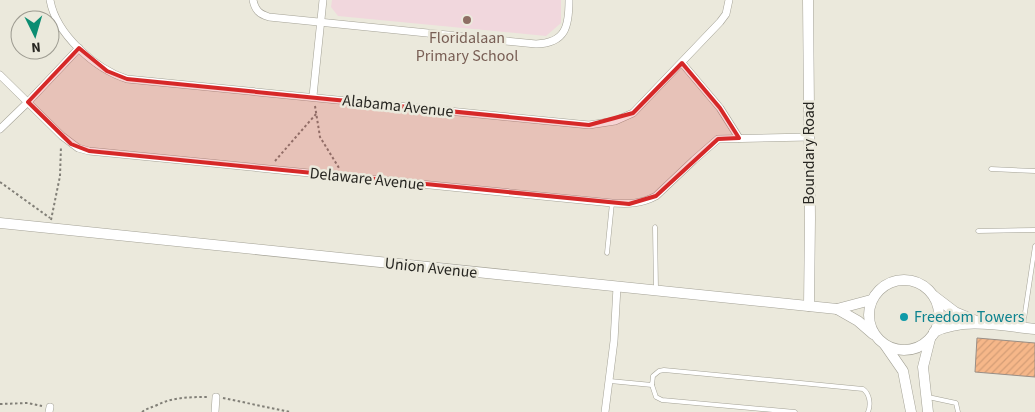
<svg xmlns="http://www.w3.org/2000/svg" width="1035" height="412" viewBox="0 0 1035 412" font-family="'Source Sans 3',sans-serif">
<defs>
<pattern id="building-hatch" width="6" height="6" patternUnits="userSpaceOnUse" patternTransform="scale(1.25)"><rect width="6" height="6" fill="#f6b789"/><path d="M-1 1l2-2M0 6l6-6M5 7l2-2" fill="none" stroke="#d39d76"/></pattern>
</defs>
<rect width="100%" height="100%" fill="#ebe9dc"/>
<path fill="#f1d7dd" d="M332 0H561V23L546 36 338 16 331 7Z"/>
<path fill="url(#building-hatch)" stroke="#988e86" d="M977 338 1035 343V377L975 372Z"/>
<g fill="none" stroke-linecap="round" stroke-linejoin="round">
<g stroke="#a4a296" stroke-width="5">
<g id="lane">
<path d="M991 169 1035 171"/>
<path d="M655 227 656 289"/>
<path d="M978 231 1035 230"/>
<path d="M607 253 612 203"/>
<path d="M1023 326 1035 246"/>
<path d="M610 381 652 385 653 376 659 371 664 370 863 389C870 394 871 405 868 412"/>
<path d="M652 385 656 397 662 400 795 412"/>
<path d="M928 397 956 403 958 412"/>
</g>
</g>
<g stroke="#a4a296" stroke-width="8">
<g id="street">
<path d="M50 0C56 34 95 69 127 79L589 125 615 121 633 113 720 22 726 14 729 0"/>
<path d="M253 0C255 10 259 14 269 17L536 44C566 43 569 26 569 0"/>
<path d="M682 63 720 108 739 138"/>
<path d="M0 75 62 136 78 148 89 151 612 203C629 204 641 204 656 196L694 160 718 139 809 137"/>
<path d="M313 96 323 0"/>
<path d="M0 129 28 102 79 48"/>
<path d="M49 412 50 407"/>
<path d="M215 412 216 397"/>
<path d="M605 412 614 341 617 287"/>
</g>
</g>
<g stroke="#a4a296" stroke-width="11">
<g id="secondary">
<path d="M808 0 810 218 809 306"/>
<path d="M0 223 837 309 871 300"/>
<circle cx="904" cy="315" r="35"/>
<path d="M934 296 955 312 979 322"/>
<path d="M837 309 858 321 873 334"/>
<path d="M934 332C965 317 1002 326 1035 329"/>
<path d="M885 345 903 371 911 412"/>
<path d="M928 412 923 367 930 339"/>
</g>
</g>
<g stroke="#817f77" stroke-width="2" stroke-dasharray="2.5 2.5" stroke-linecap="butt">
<path d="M315 106 320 137 339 168"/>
<path d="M275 161 316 114"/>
<path d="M0 182 50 218"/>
<path d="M51 220 60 176 61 146"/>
<path d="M223 398 290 412"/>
<path d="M0 404 28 403 42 406"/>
<path d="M142 412C147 408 151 408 157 405 173 397 191 397 209 397"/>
</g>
<use href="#lane" stroke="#fff" stroke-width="4"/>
<use href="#street" stroke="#fff" stroke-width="7"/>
<use href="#secondary" stroke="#fff" stroke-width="10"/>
</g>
<path fill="#d62828" fill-opacity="0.2" stroke="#d62828" stroke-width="4" stroke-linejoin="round" d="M79 48 107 71 127 79 589 125 633 113 682 63 720 108 739 138 718 139 656 196 629 204 89 151 71 144 28 102Z"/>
<circle fill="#8d6e63" stroke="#ebe9dc" stroke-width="2" cx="467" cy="20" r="5"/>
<circle fill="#0f9aa8" stroke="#ebe9dc" stroke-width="2" cx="904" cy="317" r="5"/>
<g text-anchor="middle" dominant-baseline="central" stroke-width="5" stroke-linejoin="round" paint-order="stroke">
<g font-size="16" fill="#785e54" stroke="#ebe9dc">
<text x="467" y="38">Floridalaan<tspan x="467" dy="18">Primary School</tspan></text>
</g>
<g font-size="16" fill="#272621" stroke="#ebe9dc">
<text transform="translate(398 106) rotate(6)">Alabama Avenue</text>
<text transform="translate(809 153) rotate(-90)">Boundary Road</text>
<text transform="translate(367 179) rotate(6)">Delaware Avenue</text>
<text transform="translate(431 268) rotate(6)">Union Avenue</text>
</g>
<g font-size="16" fill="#0d838f" stroke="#ebe9dc" text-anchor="start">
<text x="914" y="317">Freedom Towers</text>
</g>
</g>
<g transform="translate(35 35) rotate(175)"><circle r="24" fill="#ebe9dc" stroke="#9d9b91"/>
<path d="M0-4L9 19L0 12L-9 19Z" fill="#0c8d72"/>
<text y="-8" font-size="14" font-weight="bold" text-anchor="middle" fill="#272621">N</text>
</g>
</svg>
